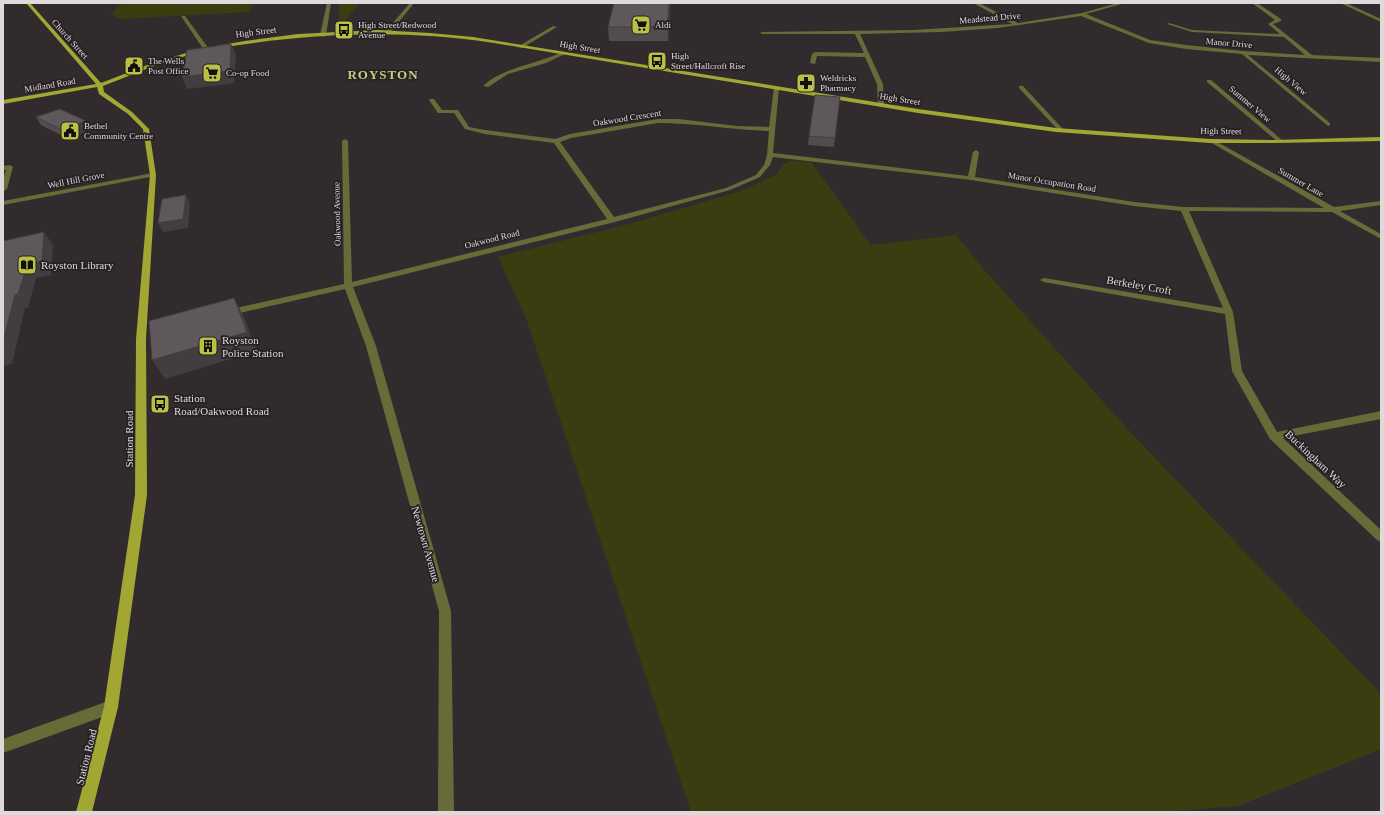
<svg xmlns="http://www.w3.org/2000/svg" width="1384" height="815" viewBox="0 0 1384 815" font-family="'Times New Roman',serif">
<rect width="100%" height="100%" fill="#312b2e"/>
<g fill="#3b3d10">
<path d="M122 3H255L248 12 120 19 111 14Z"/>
<path d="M339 3H360L339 29Z"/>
<path d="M790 161 811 162 871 245 956 235 987 273 1135 437 1381 694V749L1238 806 1163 812H691L526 318 498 257 629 224 741 191 777 174 783 165Z"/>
</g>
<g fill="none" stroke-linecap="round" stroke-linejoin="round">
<g fill="#676b38" fill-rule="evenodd">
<path d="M327 3H331L326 35 323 37 320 35Z"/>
<path d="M410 3H414L390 33H386V31Z"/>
<path d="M973 3H979L1018 23 1082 13 1118 3H1125L1086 14 1150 40 1186 45 1243 51 1305 55 1284 37 1192 32 1167 24 1169 23 1192 30 1280 34 1268 24 1275 20 1252 3H1257L1281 19V21L1273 24 1312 55 1381 58V62L1248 55 1330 123V125L1328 126 1242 54 1186 49 1149 43 1081 16 998 28 941 32 860 34 883 84 884 105 881 107 878 105 877 84 865 57 817 56 815 64 810 63 812 54 815 52 864 53 855 34H762L760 33 762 32 913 30 1012 24Z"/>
<path d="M1340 3H1346L1381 19V22Z"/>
<path d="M181 16H185L209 49 208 50H204Z"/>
<path d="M553 26 557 27 522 48 517 47Z"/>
<path d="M560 53 565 54 546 63 508 74 488 87 483 86C502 68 536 64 560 53Z"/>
<path d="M1207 80H1211L1282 140V142H1278L1207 82Z"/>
<path d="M1019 86H1023L1062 128V130H1058L1019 88Z"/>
<path d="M774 87 779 88 773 153 968 176 973 152 976 150 979 152 975 177 1134 202 1184 207 1324 208 1210 142 1209 141 1212 139 1334 207 1381 201V205L1340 211 1381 234V239L1332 212 1189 211 1233 312 1242 371 1277 432 1381 411V419L1283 438 1381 530V542L1377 540 1270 439 1232 371 1225 314 1044 282 1040 280 1044 278 1223 308 1181 211 1134 206 971 180 773 157 770 165 760 177 730 190 615 222 353 287 376 346 451 611 454 812H438L439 611 366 346 345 289 227 316 223 313 227 310 344 284 342 141 345 139 348 141 352 282 607 219 554 143 485 134 465 129 454 113H438L429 100 430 99H434L442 110H458L469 127 485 130 555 139 570 134 658 119H678L737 126 769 127ZM658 123C695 123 732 130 769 131L767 155 764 165 756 175 726 188 614 217 560 142 571 138Z"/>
<path d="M10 165 13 167 7 189 3 191V178L6 170H3V166Z"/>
<path d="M153 173 155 174V176L3 205V201Z"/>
<path d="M111 700 116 702 118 707 116 712 3 753V739Z"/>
</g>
<g fill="#a1a732" fill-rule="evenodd">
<path d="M26 3H30L101 83 150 64 196 50 201 51 154 66 103 86 104 92 132 112 149 129 156 175 146 339 147 495 118 707 92 812H76L104 707 135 495 136 339 150 175 143 129 128 114 99 94 97 87 3 104V100L96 84Z"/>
<path d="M378 30 430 33 473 37 918 109 1056 128 1210 139 1274 140 1381 137V141L1274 143H1210L1056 132 918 113 494 43C399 29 313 33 219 48L216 46 245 41 298 34Z"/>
</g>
</g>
<g fill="#514c4d">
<path d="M670 8 668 41H609L608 27Z"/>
<path d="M840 97 834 147 808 145 809 136Z"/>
<path d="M36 117 91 130 67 138 41 125Z"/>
</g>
<g fill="#423e3f">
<path d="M669 3H670V8L668 41 667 27Z"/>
<path d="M231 44 236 55 234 83 187 89 182 77Z"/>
<path d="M86 121 91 130 67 138 62 130Z"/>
<path d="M186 195 190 204 188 228 163 232 158 223Z"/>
<path d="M44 232 53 245 51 275 36 278 28 308H25L12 364 3 366V341L15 295 27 265Z"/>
<path d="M234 298 244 317 257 351 165 379 152 360Z"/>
</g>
<g fill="#5e585a" stroke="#423e3f">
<path d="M614 3H669L667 27H608Z"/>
<path d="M231 44 230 71 182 77 187 50Z"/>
<path d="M815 95 840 97 835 138 809 136Z"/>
<path d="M60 109 86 121 62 130 36 117Z"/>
<path d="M186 195 183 219 158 223 162 199Z"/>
<path d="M44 232 42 261 27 265 18 294 15 295 3 341V241Z"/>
<path d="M234 298 247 332 152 360 149 321Z"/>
</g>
<defs>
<g id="supermarket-square" transform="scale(1)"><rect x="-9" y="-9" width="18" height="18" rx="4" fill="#bac045" stroke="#272124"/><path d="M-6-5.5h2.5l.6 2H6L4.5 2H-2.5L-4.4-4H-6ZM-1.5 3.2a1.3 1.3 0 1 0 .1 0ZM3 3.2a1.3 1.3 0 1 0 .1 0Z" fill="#111"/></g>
<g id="bus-square" transform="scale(1)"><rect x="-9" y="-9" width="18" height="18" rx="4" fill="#bac045" stroke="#272124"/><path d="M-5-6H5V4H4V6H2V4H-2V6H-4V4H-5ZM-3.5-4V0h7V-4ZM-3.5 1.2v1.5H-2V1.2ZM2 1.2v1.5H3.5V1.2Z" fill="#111"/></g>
<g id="civic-square" transform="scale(1)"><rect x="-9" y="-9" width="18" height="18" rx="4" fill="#bac045" stroke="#272124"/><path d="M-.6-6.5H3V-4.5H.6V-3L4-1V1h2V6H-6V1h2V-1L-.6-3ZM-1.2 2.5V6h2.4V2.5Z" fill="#111"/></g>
<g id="pharmacy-square" transform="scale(1)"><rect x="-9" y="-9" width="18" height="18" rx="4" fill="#bac045" stroke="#272124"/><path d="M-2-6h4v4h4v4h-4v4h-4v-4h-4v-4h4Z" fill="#111"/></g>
<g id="library-square" transform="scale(1)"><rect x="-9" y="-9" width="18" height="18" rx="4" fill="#bac045" stroke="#272124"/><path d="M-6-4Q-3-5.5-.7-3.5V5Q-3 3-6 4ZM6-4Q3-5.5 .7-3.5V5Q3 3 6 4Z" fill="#111"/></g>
<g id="building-square" transform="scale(1)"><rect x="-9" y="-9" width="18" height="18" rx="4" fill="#bac045" stroke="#272124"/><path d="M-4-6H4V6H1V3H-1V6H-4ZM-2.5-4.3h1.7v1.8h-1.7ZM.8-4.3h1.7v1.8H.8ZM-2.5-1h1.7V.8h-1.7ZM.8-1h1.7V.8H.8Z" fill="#111"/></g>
</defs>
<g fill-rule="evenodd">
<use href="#supermarket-square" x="641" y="25"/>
<use href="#bus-square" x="344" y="30"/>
<use href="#bus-square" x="657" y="61"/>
<use href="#civic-square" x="134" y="66"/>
<use href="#supermarket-square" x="212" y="73"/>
<use href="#pharmacy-square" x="806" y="83"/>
<use href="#civic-square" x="70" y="131"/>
<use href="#library-square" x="27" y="265"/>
<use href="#building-square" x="208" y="346"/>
<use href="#bus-square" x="160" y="404"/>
</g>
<g text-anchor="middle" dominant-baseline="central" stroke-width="3.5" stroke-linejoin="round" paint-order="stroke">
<g font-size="9" fill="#dedadc" stroke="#272124">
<text transform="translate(990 18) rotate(-5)">Meadstead Drive</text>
<text transform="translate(256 32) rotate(-7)">High Street</text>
<text transform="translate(70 39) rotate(48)">Church Street</text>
<text transform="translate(1229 43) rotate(5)">Manor Drive</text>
<text transform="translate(580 47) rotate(9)">High Street</text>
<text transform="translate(1291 81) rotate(40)">High View</text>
<text transform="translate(50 85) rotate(-10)">Midland Road</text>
<text transform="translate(900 99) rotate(9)">High Street</text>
<text transform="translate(1250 104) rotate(40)">Summer View</text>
<text transform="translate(627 118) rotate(-9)">Oakwood Crescent</text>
<text transform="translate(1221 131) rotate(1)">High Street</text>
<text transform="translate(76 180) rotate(-11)">Well Hill Grove</text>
<text transform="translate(1052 182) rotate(9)">Manor Occupation Road</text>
<text transform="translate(1301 182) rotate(30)">Summer Lane</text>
<text transform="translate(337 214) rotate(-91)">Oakwood Avenue</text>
<text transform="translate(492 239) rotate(-14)">Oakwood Road</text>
</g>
<g font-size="9" fill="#dedadc" stroke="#272124" text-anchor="start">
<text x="358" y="25">High Street/Redwood<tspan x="358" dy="10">Avenue</tspan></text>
<text x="655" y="25">Aldi</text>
<text x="671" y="56">High<tspan x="671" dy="10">Street/Hallcroft Rise</tspan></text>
<text x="148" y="61">The Wells<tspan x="148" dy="10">Post Office</tspan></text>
<text x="226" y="73">Co-op Food</text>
<text x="820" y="78">Weldricks<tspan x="820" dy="10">Pharmacy</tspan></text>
<text x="84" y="126">Bethel<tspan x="84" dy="10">Community Centre</tspan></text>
</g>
<g font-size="11" fill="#dedadc" stroke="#272124" text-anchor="start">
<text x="41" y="265">Royston Library</text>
<text x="222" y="340">Royston<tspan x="222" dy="13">Police Station</tspan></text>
<text x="174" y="398">Station<tspan x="174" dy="13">Road/Oakwood Road</tspan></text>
</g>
<g font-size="11" fill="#dedadc" stroke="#272124">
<text transform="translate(1139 285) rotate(10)">Berkeley Croft</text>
<text transform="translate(129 439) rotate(-90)">Station Road</text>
<text transform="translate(1316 459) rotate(43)">Buckingham Way</text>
<text transform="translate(426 544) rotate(74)">Newtown Avenue</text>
<text transform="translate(86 757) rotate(-76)">Station Road</text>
</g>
<g font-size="13" font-weight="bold" letter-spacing="1" fill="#c7cd80" stroke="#272124">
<text x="383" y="74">ROYSTON</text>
</g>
</g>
<rect width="1384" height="815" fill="none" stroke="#dedadc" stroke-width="8"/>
</svg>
